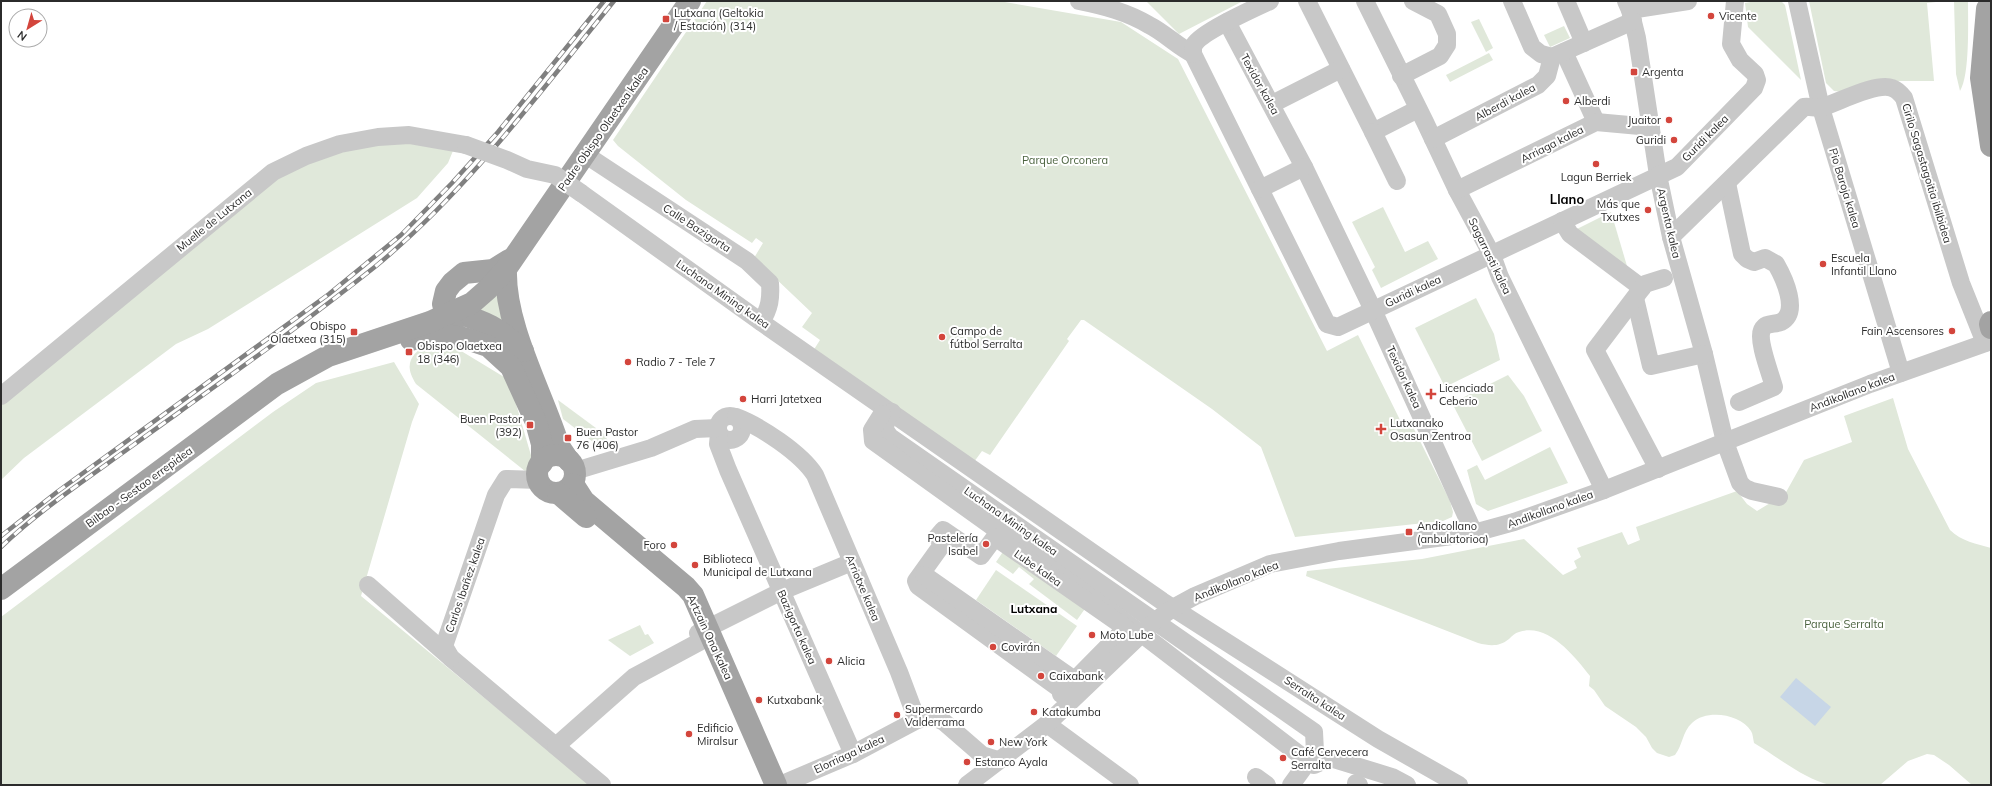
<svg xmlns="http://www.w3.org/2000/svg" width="1992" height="786" viewBox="0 0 1992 786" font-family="Mulish,sans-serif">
<rect width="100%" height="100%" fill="#fff"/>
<g fill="#e0e8da">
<path d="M707 1H999L1121 22 1178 59 1327 351 1358 335 1402 424 1410 421 1450 501 1453 512 1452 517 1443 521 1295 537 1261 447 1212 409 1084 320H1081L1067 339 1069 341 990 455 982 451 974 462 813 351 820 340 802 327 812 313 754 258 763 243 756 238 752 243 686 200 618 146 613 140Z"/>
<path d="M1146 1H1243L1179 34Z"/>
<path d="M1756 1H1781L1785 5 1801 80 1748 27 1745 3Z"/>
<path d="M1809 1H1945L1927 3 1934 81H1894L1843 92 1834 91 1826 83Z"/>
<path d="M1954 1H1968C1968 22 1970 75 1960 91L1956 74Z"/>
<path d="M1479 19 1493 48 1486 52 1471 22Z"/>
<path d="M1564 26 1570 38 1550 47 1544 35Z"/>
<path d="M1489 53 1493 60 1450 82 1446 75Z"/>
<path d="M457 141 448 163 417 198 208 329 176 344 24 458 1 480V396L273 172 340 144Z"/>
<path d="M1383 207 1405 252 1428 241 1438 259 1381 288 1372 270 1375 267 1352 222Z"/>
<path d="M1611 212 1627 266 1575 230Z"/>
<path d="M498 292 514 336 477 313Z"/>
<path d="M1476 298 1494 334 1500 360 1445 387 1415 328Z"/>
<path d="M430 343 453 346 509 380 535 469 530 475 416 384C403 364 411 353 430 343Z"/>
<path d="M394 362 419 404 412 422 361 596 590 785H1V617L273 412 316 383Z"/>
<path d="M1508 375 1524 396 1542 431 1482 461 1452 403Z"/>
<path d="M1893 398 1908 449 1950 530C1961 541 1977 544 1991 548V785H1972L1949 765 1934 755 1927 754 1908 761 1880 785C1865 785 1846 786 1830 785 1802 778 1778 757 1754 743 1753 739 1753 734 1751 731 1740 714 1707 709 1692 723 1682 732 1683 745 1675 755L1669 757 1657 753 1652 748 1646 737 1636 727 1605 706 1594 690 1589 686 1590 676C1575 657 1548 622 1519 632 1515 633 1512 636 1509 639 1499 647 1490 646 1478 643L1306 576 1307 571 1422 559 1524 539 1563 575 1577 568 1574 561 1581 557 1577 548 1622 532 1628 545 1640 540 1636 527 1737 491 1747 504 1757 511 1785 494 1804 460 1852 442 1844 416Z"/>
<path d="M558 400 604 434 608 441C605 446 603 447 597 445L563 419Z"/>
<path d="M1550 447 1568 483 1488 511 1476 504 1467 470 1477 465 1485 480Z"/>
<path d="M1007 546 1089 603 1077 620 1029 584 1034 579 1019 567 1013 574 996 562Z"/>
<path d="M996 570 1077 626 1056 656 976 600Z"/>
<path d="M640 625 645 635 648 634 654 643 630 656 608 640Z"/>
</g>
<path fill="#c7d6e7" d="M1796 678 1831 707 1815 726 1780 697Z"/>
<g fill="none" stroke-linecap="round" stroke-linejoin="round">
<g stroke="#c8c8c8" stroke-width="18">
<path d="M1079 1C1104 6 1127 12 1149 25 1165 33 1177 46 1193 54"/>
<path d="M1307 1 1373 132 1418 109"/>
<path d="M1365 1 1425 122 1457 190 1492 255 1500 277 1604 490"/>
<path d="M1512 1 1532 47 1541 54 1552 57"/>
<path d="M1566 1 1584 43"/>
<path d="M1626 1 1630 10 1637 38 1658 175 1671 237 1704 354 1725 442 1740 483 1745 488 1752 491 1779 497"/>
<path d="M1797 1 1821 108 1901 373"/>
<path d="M1630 10 1688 1"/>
<path d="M1227 22 1304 167 1373 310 1474 533"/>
<path d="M1564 52 1596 122"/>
<path d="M1193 54 1327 324 1338 327 1677 167 1754 88 1757 80 1755 74 1740 60 1731 44 1735 1"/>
<path d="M1193 54C1193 52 1193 47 1194 45 1201 32 1255 8 1270 1"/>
<path d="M1401 76 1440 56 1447 45V34L1438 14 1413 1"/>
<path d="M1272 104 1341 69"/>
<path d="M1373 132 1397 181"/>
<path d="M1433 139 1538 85 1547 76 1552 57 1633 21"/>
<path d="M586 155 747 261 770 283C771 298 770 308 761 322"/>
<path d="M1727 183 1742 254 1747 259 1754 262 1765 258 1776 264C1784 278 1800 312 1781 322 1774 325 1766 322 1762 330 1757 341 1771 375 1774 387L1739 402"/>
<path d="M1260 189 1304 167"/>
<path d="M1457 190 1596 122 1651 127"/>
<path d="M581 193 761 322 1162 601 1378 739 1459 785"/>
<path d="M1562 221 1570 234 1642 288"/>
<path d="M1671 237 1804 107C1810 106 1817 109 1823 107 1839 102 1877 82 1892 88 1898 90 1901 94 1904 98L1961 283 1985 343"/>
<path d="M1635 298 1651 366 1704 354"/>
<path d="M1 396 273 172 306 156 340 144 378 137 409 135 466 145"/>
<path d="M892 412 886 420 885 430 890 437 1314 732 1315 752 1291 785"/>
<path d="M882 414 872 430 873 441 1142 634 1309 762 1314 765 1330 758 1392 777 1407 785"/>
<circle cx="730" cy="428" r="12"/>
<path d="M736 417C760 426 801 453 815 475L899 672 917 720"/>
<path d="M719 433 718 444 728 470 853 754"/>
<path d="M1658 469 1595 350 1645 284 1664 278"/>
<path d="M575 471 651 448 695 429 718 428"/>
<path d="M539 480 506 479 496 495 444 646 451 658 602 785"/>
<path d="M943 530 981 556 995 537 1126 628 1061 694 1060 689 918 586 916 581 944 542 937 537Z"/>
<path d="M924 575 1083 686"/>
<path d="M368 585 451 658"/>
<path d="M698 633 782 591 852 562"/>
<path d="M1047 724 1130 785"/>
<path d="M556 746 634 677 701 641"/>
<path d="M1256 777 1267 785"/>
<path d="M1356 783 1359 785"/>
<path d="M780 785 853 754 917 720 934 717 944 722 982 755 998 760"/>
<path d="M967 785 1047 724 1155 621 1173 608 1195 596 1270 564 1339 551 1474 533 1514 522 1604 490 1870 384 1991 341"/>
</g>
<g stroke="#a3a3a3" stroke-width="22">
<path d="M1987 9 1981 78 1991 146"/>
<path d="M506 269C504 325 542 392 559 446L569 461"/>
<path d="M454 312C484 321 500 328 523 351"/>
<path d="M1991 322 1990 324 1991 328"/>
<path d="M453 328 448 323 443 304 446 291 452 283 464 273 493 270 509 260"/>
<path d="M411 340 435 333 464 338 488 346 511 367 536 422 542 444V463"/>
<circle cx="556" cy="474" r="19"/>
<path d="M573 484 584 501 686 587 693 595 776 785"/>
<path d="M558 493 586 517"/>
<path d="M1 589 277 384 328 356 430 322 472 303 488 289 506 269 690 1"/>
</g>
<g stroke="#808080" stroke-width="4.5">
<g id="rail">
<path d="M1 536 57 492 329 294 401 235 452 183 498 132 604 1"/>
<path d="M1 547C41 509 88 478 132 446 214 387 297 329 376 266 468 190 539 93 614 1"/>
</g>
</g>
<use href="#rail" stroke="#fff" stroke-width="3" stroke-dasharray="9" stroke-linecap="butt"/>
<path stroke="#c8c8c8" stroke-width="18" d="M466 145 507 160 527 169 555 175 581 193"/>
</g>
<g fill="#d3453c" stroke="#fff" stroke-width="1.5">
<circle cx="1711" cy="16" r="4"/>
<rect x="662" y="15" width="8" height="8" rx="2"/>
<rect x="1630" y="68" width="8" height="8" rx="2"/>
<circle cx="1566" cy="101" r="4"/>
<circle cx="1669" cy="120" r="4"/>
<circle cx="1674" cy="140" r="4"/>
<circle cx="1596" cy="164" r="4"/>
<circle cx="1648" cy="210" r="4"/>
<circle cx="1823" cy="264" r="4"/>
<circle cx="1952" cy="331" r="4"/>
<rect x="350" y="328" width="8" height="8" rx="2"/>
<circle cx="942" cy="337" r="4"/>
<rect x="405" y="348" width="8" height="8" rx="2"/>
<circle cx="628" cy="362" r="4"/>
<path d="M1429 388h4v4h4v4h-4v4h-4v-4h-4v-4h4z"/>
<circle cx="743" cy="399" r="4"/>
<rect x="526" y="421" width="8" height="8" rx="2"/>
<path d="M1379 423h4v4h4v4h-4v4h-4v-4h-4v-4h4z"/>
<rect x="564" y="434" width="8" height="8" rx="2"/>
<rect x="1405" y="528" width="8" height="8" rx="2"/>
<circle cx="986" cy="544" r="4"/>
<circle cx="674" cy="545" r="4"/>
<circle cx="695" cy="565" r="4"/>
<circle cx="1092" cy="635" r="4"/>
<circle cx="993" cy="647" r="4"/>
<circle cx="829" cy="661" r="4"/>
<circle cx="1041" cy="676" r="4"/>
<circle cx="759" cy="700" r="4"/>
<circle cx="1034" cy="712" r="4"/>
<circle cx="897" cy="715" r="4"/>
<circle cx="689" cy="734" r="4"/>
<circle cx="991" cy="742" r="4"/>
<circle cx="1283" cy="758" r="4"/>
<circle cx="967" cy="762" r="4"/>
</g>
<g text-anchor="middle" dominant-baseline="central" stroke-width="4" stroke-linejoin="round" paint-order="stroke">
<g font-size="11" fill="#2b2b2b" stroke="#fff" text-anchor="start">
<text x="674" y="13">Lutxana (Geltokia<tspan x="674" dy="13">/ Estación) (314)</tspan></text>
<text x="1719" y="16">Vicente</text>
<text x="1642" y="72">Argenta</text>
<text x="1574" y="101">Alberdi</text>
<text x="1661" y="120" text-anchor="end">Juaitor</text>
<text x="1666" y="140" text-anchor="end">Guridi</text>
<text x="1596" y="177" text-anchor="middle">Lagun Berriek</text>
<text x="1640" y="204" text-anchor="end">Más que<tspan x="1640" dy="13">Txutxes</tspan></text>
<text x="1831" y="258">Escuela<tspan x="1831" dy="13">Infantil Llano</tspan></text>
<text x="346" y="326" text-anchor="end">Obispo<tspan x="346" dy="13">Olaetxea (315)</tspan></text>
<text x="950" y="331">Campo de<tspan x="950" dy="13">fútbol Serralta</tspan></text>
<text x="1944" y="331" text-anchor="end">Fain Ascensores</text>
<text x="417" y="346">Obispo Olaetxea<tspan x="417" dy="13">18 (346)</tspan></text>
<text x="636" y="362">Radio 7 - Tele 7</text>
<text x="1439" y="388">Licenciada<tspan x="1439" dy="13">Ceberio</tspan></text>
<text x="751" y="399">Harri Jatetxea</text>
<text x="522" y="419" text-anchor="end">Buen Pastor<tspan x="522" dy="13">(392)</tspan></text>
<text x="1390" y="423">Lutxanako<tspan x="1390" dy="13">Osasun Zentroa</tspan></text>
<text x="576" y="432">Buen Pastor<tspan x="576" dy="13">76 (406)</tspan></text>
<text x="1417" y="526">Andicollano<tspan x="1417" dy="13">(anbulatorioa)</tspan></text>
<text x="978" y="538" text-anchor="end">Pastelería<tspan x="978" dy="13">Isabel</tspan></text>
<text x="666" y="545" text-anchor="end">Foro</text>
<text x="703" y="559">Biblioteca<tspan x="703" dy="13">Municipal de Lutxana</tspan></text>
<text x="1100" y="635">Moto Lube</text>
<text x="1001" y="647">Covirán</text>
<text x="837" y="661">Alicia</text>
<text x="1049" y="676">Caixabank</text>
<text x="767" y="700">Kutxabank</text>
<text x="905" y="709">Supermercardo<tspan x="905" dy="13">Valderrama</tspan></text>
<text x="1042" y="712">Katakumba</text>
<text x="697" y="728">Edificio<tspan x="697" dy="13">Miralsur</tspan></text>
<text x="999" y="742">New York</text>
<text x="1291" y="752">Café Cervecera<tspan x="1291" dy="13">Serralta</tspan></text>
<text x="975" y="762">Estanco Ayala</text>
</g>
<g font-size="11" fill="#2b2b2b" stroke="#fff">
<text transform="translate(1260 84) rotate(61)">Texidor kalea</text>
<text transform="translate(1505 102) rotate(-28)">Alberdi kalea</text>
<text transform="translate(603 129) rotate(-55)">Padre Obispo Olaetxea kalea</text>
<text transform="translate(1705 138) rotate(-45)">Guridi kalea</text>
<text transform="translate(1552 144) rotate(-27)">Arriaga kalea</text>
<text transform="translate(1927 173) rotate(73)">Cirilo Sagastagoitia ibilbidea</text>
<text transform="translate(1845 188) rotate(73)">Pio Baroja kalea</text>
<text transform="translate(214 220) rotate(-39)">Muelle de Lutxana</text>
<text transform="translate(1669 223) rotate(77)">Argenta kalea</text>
<text transform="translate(697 228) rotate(33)">Calle Bazigorta</text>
<text transform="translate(1490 256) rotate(64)">Sagarrasti kalea</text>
<text transform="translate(1413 291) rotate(-25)">Guridi kalea</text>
<text transform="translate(723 294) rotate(35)">Luchana Mining kalea</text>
<text transform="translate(1404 377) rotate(65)">Texidor kalea</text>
<text transform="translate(1852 392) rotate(-21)">Andikollano kalea</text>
<text transform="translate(139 487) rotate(-36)">Bilbao - Sestao errepidea</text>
<text transform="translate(1550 509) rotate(-20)">Andikollano kalea</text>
<text transform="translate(1011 521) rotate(35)">Luchana Mining kalea</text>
<text transform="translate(1038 568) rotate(35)">Lube kalea</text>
<text transform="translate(1236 581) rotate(-22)">Andikollano kalea</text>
<text transform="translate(465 585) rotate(-71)">Carlos Ibañez kalea</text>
<text transform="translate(863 588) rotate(67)">Arriotxe kalea</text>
<text transform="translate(797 627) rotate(66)">Bazigorta kalea</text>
<text transform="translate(710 637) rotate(65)">Artzain Ona kalea</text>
<text transform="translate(1315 698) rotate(33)">Serralta kalea</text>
<text transform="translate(849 754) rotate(-25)">Elorriaga kalea</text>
</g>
<g font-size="11" fill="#4a623e" stroke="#fff">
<text x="1065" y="160">Parque Orconera</text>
<text x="1844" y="624">Parque Serralta</text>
</g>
<g font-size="12" font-weight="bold" fill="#000" stroke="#fff">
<text x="1034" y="608">Lutxana</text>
</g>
<g font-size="13" font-weight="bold" fill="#000" stroke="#fff">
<text x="1567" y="199">Llano</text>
</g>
</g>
<rect width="1992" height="786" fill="none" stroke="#2b2b2b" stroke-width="4"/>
<g transform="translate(28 28) rotate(217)"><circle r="19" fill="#ffffff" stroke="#aaaaaa"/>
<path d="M0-3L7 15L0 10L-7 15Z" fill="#d3453c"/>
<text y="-6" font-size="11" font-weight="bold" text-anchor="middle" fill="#2b2b2b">N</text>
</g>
</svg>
